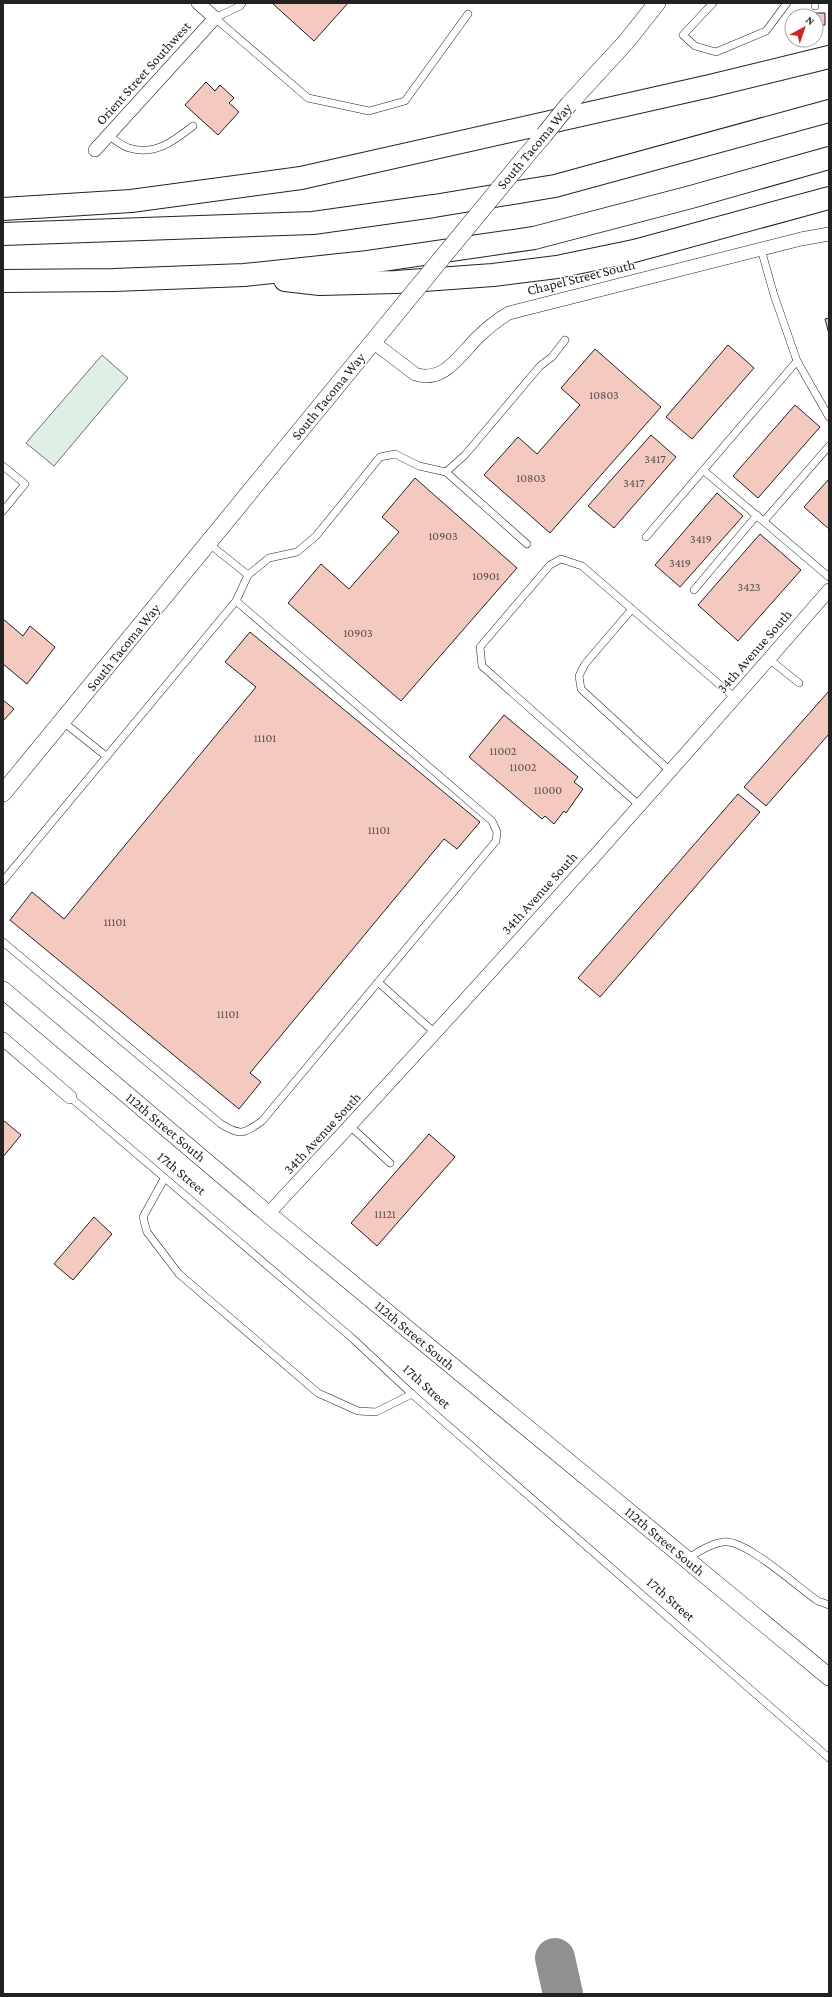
<svg xmlns="http://www.w3.org/2000/svg" width="832" height="1997" viewBox="0 0 832 1997" font-family="'Crimson Pro',serif">
<rect width="100%" height="100%" fill="#fff"/>
<path fill="#e0efe3" stroke="#6f6f6f" d="M102 355 128 378 54 466 26 443Z"/>
<g fill="none" stroke-linecap="round" stroke-linejoin="round">
<path stroke="#909090" stroke-width="40" d="M555 1958 563 1994"/>
</g>
<g fill="#f3c9c0" stroke="#222">
<path d="M272 3H348L314 41Z"/>
<path d="M804 13H825V25H816V16H804Z"/>
<path d="M206 82 215 91 220 85 234 98 229 103 239 112 218 135 185 105Z"/>
<path d="M829 318V334L825 319Z"/>
<path d="M728 345 754 368 692 439 666 417Z"/>
<path d="M595 349 661 407 550 533 484 475 518 437 537 454 580 405 561 388Z"/>
<path d="M795 405 820 427 758 498 733 476Z"/>
<path d="M651 435 676 457 614 528 588 506Z"/>
<path d="M415 478 517 568 401 701 288 603 321 564 349 589 399 532 382 517Z"/>
<path d="M829 479V529L804 507Z"/>
<path d="M717 493 743 516 680 587 655 565Z"/>
<path d="M760 534 801 570 738 641 698 605Z"/>
<path d="M3 619 23 636 30 626 55 647 27 684 3 664Z"/>
<path d="M250 632 480 822 457 849 444 839 250 1073 261 1082 239 1109 10 920 32 892 64 919 256 687 225 662Z"/>
<path d="M829 691V734L766 806 744 787Z"/>
<path d="M3 700 14 709 3 721Z"/>
<path d="M504 715 578 777 574 782 583 789 566 813 564 811 554 824 545 816 542 819 469 757Z"/>
<path d="M738 794 760 812 600 997 578 978Z"/>
<path d="M3 1120 21 1135 3 1157Z"/>
<path d="M429 1134 455 1157 377 1246 351 1223Z"/>
<path d="M94 1217 112 1234 73 1280 54 1264Z"/>
</g>
<g fill="none" stroke-linecap="round" stroke-linejoin="round">
<g stroke="#222" stroke-width="8">
<g id="service">
<path d="M242 3 240 6 215 18 308 98 369 111 405 101 468 14"/>
<path d="M713 3 683 35 695 46 716 52 766 31 787 3"/>
<path d="M815 3V6"/>
<path d="M108 135C114 139 122 146 129 148 155 156 174 141 193 126"/>
<path d="M761 249 774 295 797 361 829 417"/>
<path d="M3 466 25 484 3 511"/>
<path d="M703 470 829 577"/>
<path d="M446 472 527 544"/>
<path d="M764 521 829 446"/>
<path d="M646 537 797 361"/>
<path d="M208 543 248 575"/>
<path d="M694 590 757 515"/>
<path d="M632 609 585 664 579 676 581 689 670 771"/>
<path d="M769 659 799 683"/>
<path d="M62 721 106 756"/>
<path d="M639 805 482 666 480 647 550 565 561 559 582 566 735 698"/>
<path d="M3 881 236 601 248 575 269 558 297 552 316 536 380 457 395 454 419 466 446 472 465 455 540 366 552 357 565 340"/>
<path d="M3 942 221 1124C240 1136 244 1134 262 1121L496 841 497 832 492 821 236 601"/>
<path d="M378 982 435 1033"/>
<path d="M70 1097 352 1338 412 1394 829 1758"/>
<path d="M350 1126 390 1163"/>
<path d="M164 1179 143 1217 147 1232 179 1274 318 1393 358 1411 376 1412 412 1394"/>
<path d="M687 1559C698 1552 710 1544 723 1542 746 1539 797 1587 818 1601L829 1605"/>
</g>
</g>
<g stroke="#222" stroke-width="14">
<g id="minor">
<path d="M95 150 215 18 198 3"/>
<path d="M373 342 415 374C443 384 460 355 477 338 487 328 497 320 509 313L801 239 829 234"/>
<path d="M3 1039 70 1097"/>
<path d="M268 1214C459 1009 646 801 829 590"/>
</g>
</g>
<g stroke="#222" stroke-width="18">
<g id="tertiary">
<path d="M569 104 626 42 657 3"/>
<path d="M526 156 544 135"/>
<path d="M3 793 404 304"/>
<path d="M3 990 268 1214 829 1677"/>
</g>
</g>
<g stroke="#222" stroke-width="24">
<g id="motorway">
<path d="M3 209 131 201 301 178 710 86 829 57"/>
<path d="M3 234 313 223 434 206 555 186 829 111"/>
<path d="M285 280 320 284 396 282 493 275 557 267 634 251 829 198"/>
<path d="M3 281 114 280 244 275 368 262 534 238 691 197 829 158"/>
</g>
</g>
<use href="#service" stroke="#fff" stroke-width="7"/>
<use href="#minor" stroke="#fff" stroke-width="13"/>
<use href="#tertiary" stroke="#fff" stroke-width="17"/>
<use href="#motorway" stroke="#fff" stroke-width="22"/>
<g stroke="#222" stroke-width="18" stroke-linecap="butt">
<g id="tertiary-bridge">
<path d="M544 135 569 104"/>
<path d="M404 304 526 156"/>
</g>
</g>
<use href="#tertiary-bridge" stroke="#fff" stroke-width="17"/>
</g>
<g text-anchor="middle" dominant-baseline="central" stroke-width="3" stroke-linejoin="round" paint-order="stroke">
<g font-size="12" fill="#564c4a">
<text x="604" y="395">10803</text>
<text x="655" y="459">3417</text>
<text x="531" y="478">10803</text>
<text x="634" y="483">3417</text>
<text x="443" y="536">10903</text>
<text x="701" y="539">3419</text>
<text x="680" y="563">3419</text>
<text x="486" y="576">10901</text>
<text x="749" y="587">3423</text>
<text x="358" y="633">10903</text>
<text x="265" y="738">11101</text>
<text x="503" y="751">11002</text>
<text x="523" y="767">11002</text>
<text x="548" y="790">11000</text>
<text x="379" y="830">11101</text>
<text x="115" y="922">11101</text>
<text x="228" y="1014">11101</text>
<text x="385" y="1214">11121</text>
</g>
<g font-size="14" fill="#222" stroke="#fff">
<text transform="translate(143 73) rotate(-48)">Orient Street Southwest</text>
<text transform="translate(534 146) rotate(-50)">South Tacoma Way</text>
<text transform="translate(581 277) rotate(-14)">Chapel Street South</text>
<text transform="translate(328 396) rotate(-51)">South Tacoma Way</text>
<text transform="translate(123 647) rotate(-51)">South Tacoma Way</text>
<text transform="translate(754 651) rotate(-49)">34th Avenue South</text>
<text transform="translate(539 893) rotate(-48)">34th Avenue South</text>
<text transform="translate(166 1127) rotate(40)">112th Street South</text>
<text transform="translate(322 1133) rotate(-47)">34th Avenue South</text>
<text transform="translate(182 1173) rotate(40)">17th Street</text>
<text transform="translate(415 1335) rotate(40)">112th Street South</text>
<text transform="translate(427 1386) rotate(42)">17th Street</text>
<text transform="translate(665 1541) rotate(40)">112th Street South</text>
<text transform="translate(671 1599) rotate(41)">17th Street</text>
</g>
</g>
<rect width="832" height="1997" fill="none" stroke="#222222" stroke-width="8"/>
<g transform="translate(804 28) rotate(40)"><circle r="19" fill="#ffffff" stroke="#a7a7a7"/>
<path d="M0-3L7 15L0 10L-7 15Z" fill="#c62828"/>
<text y="-6" font-size="11" font-weight="bold" text-anchor="middle" fill="#222222">N</text>
</g>
</svg>
